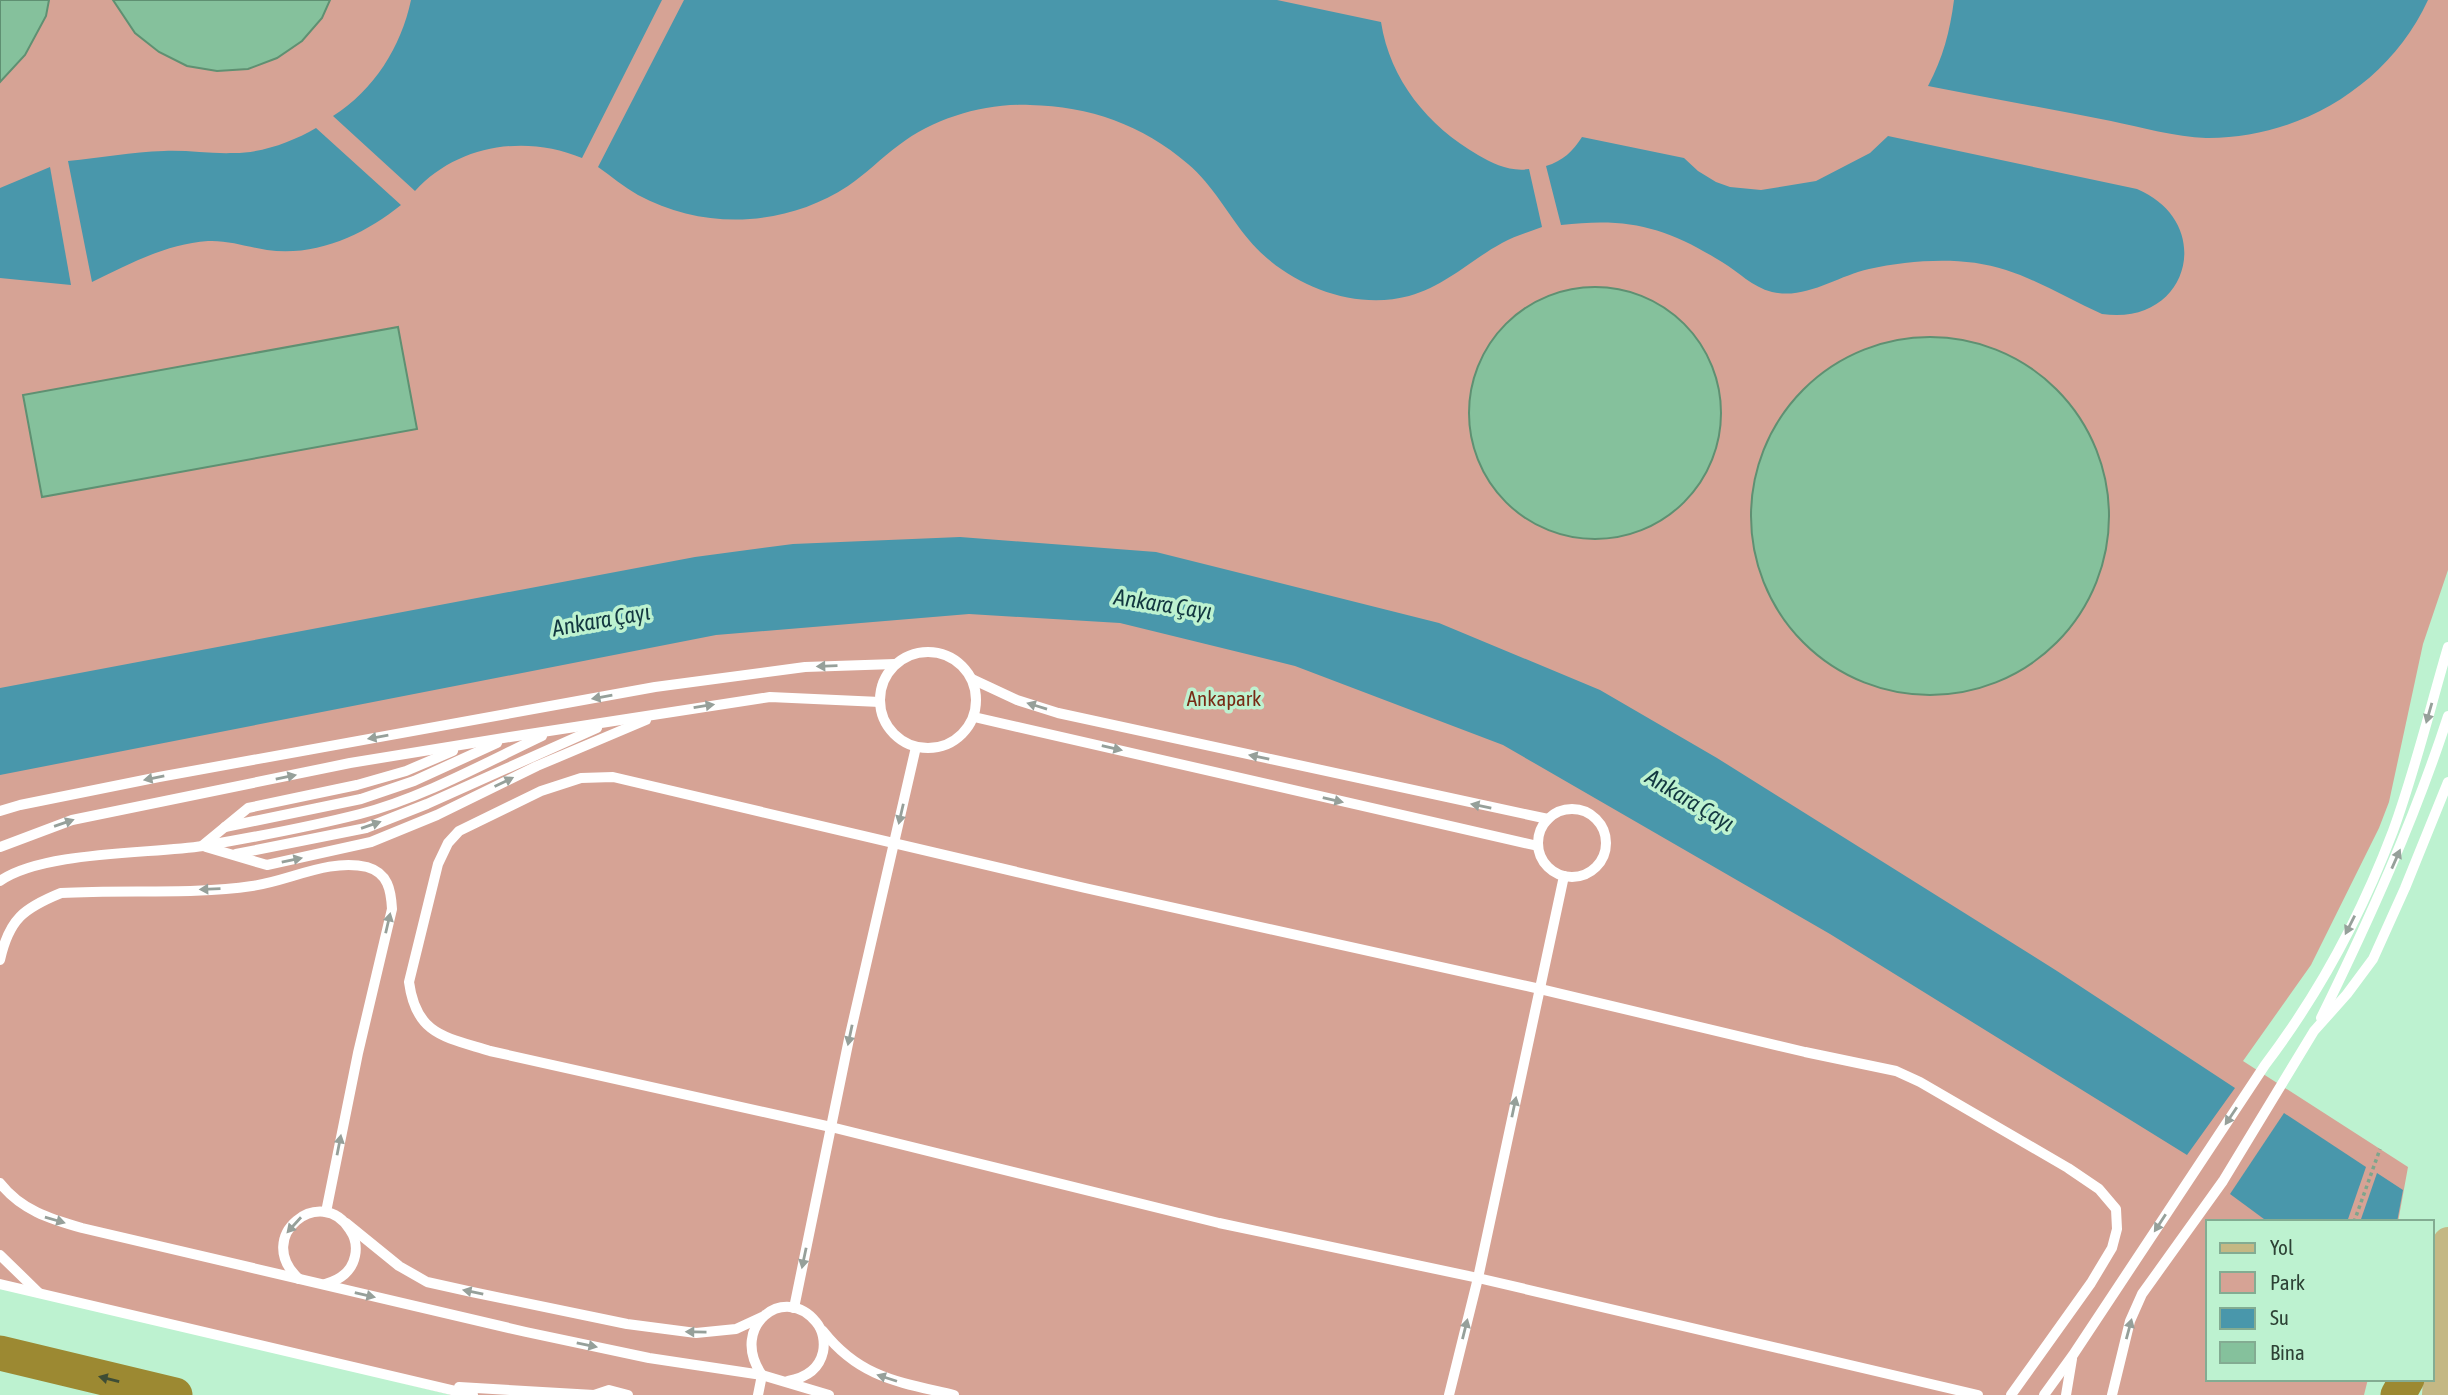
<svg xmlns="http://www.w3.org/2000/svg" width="2448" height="1395" viewBox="0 0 2448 1395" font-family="'Asap Condensed',sans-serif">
<rect width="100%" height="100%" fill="#bdf2d0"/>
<path fill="#d6a395" d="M0 0H2448V570L2423 644 2389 802 2379 828 2311 965 2243 1061 2408 1167 2398 1222H2208V1379H2368L2364 1395H452L0 1285Z"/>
<g fill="#4997ab">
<path d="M411 0H662L582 158C525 134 457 145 415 191L333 116C374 90 401 47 411 0Z"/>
<path d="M684 0H1277L1381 22C1390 80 1428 126 1478 155 1493 164 1511 172 1529 169L1542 227C1529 232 1515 236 1502 243 1469 261 1447 285 1409 296 1352 311 1286 284 1249 240 1228 215 1213 185 1188 164 1143 125 1089 106 1030 105 984 103 935 118 899 145 881 158 866 174 848 186 785 227 705 231 638 195 624 187 611 176 598 167Z"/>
<path d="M1954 0H2428C2389 85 2299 139 2206 138 2176 137 2140 127 2111 121 2050 109 1989 98 1928 86 1943 58 1950 31 1954 0Z"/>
<path d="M316 128 401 205C364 235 316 257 267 250 248 247 228 240 208 241 165 244 130 264 92 282L68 161C100 158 132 152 164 151 188 150 211 154 234 153 262 153 292 142 316 128Z"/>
<path d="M1888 136 2137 189C2217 223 2189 327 2102 314 2070 300 2040 281 2006 270 1963 256 1912 260 1869 269 1837 276 1806 300 1772 292 1752 287 1739 272 1722 262 1666 227 1628 217 1561 225L1546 166C1563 161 1573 151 1582 137L1684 158 1698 171 1716 182 1730 187 1761 190 1816 181 1870 153Z"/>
<path d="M50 167 71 285 0 278V188Z"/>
<path d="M960 537 1156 552 1439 623 1600 690 1717 758 2057 971 2235 1088 2187 1155 1830 934 1503 745 1295 666 1120 623 969 614 716 635 0 775V688L695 557 793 544Z"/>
<path d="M2284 1113 2366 1167 2347 1222H2268L2230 1194Z"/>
<path d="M2377 1173 2403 1190 2397 1222H2360Z"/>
</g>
<g fill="#85c19c" stroke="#5f9072" stroke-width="2">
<path d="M0 0H49L46 16 25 55 0 82Z"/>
<path d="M113 0H330L322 18 302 41 277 58 248 69 217 71 187 66 159 52 135 33Z"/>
<circle cx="1595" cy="413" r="126"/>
<path d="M398 327 417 429 42 497 23 395Z"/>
<circle cx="1930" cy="516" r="179"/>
</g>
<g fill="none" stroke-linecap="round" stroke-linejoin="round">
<path stroke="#7ea58c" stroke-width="3.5" stroke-dasharray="3.5 3.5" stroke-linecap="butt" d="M2354 1222 2380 1149"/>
<g stroke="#fff" stroke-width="10">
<circle cx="928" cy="700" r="48"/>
<path d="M972 679 1017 700 1058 713 1548 819"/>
<path d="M974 717 1538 846"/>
<circle cx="1572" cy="843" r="34"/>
<path d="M0 811 20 805 159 777 655 687 805 667 895 664"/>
<path d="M225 827 361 799 414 781 497 743"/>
<path d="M203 845 248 808 357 785 406 771 453 751"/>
<path d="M0 847 72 820 350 763 510 737 770 697 880 702"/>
<path d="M206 847 267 865 371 842 437 815 537 766 646 720"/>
<path d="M236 854 366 828 427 804 597 728"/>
<path d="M0 881C43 851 149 854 203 846 255 837 309 827 360 814 422 798 485 763 542 736"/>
<path d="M0 960C9 919 24 908 61 893 123 889 191 895 252 886 289 881 329 858 367 867 388 873 391 890 392 909L358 1053 326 1212"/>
<path d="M2321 1018C2369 920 2414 821 2448 716"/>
<path d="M0 1183C21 1210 50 1219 82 1228L526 1332 649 1358 762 1375 829 1395"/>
<path d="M346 1223 399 1266 427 1282 472 1292 627 1324 696 1333 736 1329 762 1317"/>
<path d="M0 1255 39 1293"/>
<path d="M299 1279C252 1236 322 1183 350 1230 355 1237 357 1247 355 1256 352 1271 340 1280 325 1284"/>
<path d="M0 1284 473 1395"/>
<path d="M794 1308 849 1039 916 747"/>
<path d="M823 1331C860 1378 899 1382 954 1395"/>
<path d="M459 1387 594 1395 609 1390 628 1395"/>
<path d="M758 1395 762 1375C728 1326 785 1283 816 1322 823 1330 825 1342 823 1352 819 1370 804 1378 788 1381"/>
<path d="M1449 1395 1478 1278 1564 876"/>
<path d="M1978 1395 1478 1278 1219 1223 831 1127 490 1051C445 1037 416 1035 409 982L438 864 448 843 459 831 541 791 581 778 613 777 1085 888 1540 989 1805 1052 1896 1071 1920 1082 2068 1168 2099 1189 2116 1209 2117 1229 2112 1248 2091 1283 2011 1395"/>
<path d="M2044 1395 2073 1355 2265 1065C2318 995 2362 913 2393 831 2415 771 2430 708 2448 647"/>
<path d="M2066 1395 2072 1359"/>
<path d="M2112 1395 2130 1321 2142 1294 2223 1181 2314 1031 2347 994 2373 959 2405 888 2448 782"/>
</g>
<path stroke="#c4b884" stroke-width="30" d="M2437 1395 2448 1242"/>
<g stroke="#9c8932" stroke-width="35">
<path d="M0 1353 175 1395"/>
<path d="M2398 1395 2407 1379"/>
</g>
</g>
<defs><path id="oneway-solid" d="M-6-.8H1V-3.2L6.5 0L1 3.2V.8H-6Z" transform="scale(1.75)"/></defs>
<g fill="#96a09a">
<use href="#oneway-solid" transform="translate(827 666) rotate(178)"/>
<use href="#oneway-solid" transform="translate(602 697) rotate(170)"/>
<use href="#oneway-solid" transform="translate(704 706) rotate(-9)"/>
<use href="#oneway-solid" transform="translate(1037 706) rotate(-163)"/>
<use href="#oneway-solid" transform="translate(2429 713) rotate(106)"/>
<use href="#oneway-solid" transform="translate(378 737) rotate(170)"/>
<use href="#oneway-solid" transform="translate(1112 748) rotate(13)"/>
<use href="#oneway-solid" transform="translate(1259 757) rotate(-168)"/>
<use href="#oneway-solid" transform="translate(286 777) rotate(-12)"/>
<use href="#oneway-solid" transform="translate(154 778) rotate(169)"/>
<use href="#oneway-solid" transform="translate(504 782) rotate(-26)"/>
<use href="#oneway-solid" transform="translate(1333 800) rotate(13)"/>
<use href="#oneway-solid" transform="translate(1481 806) rotate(-169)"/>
<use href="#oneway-solid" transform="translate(901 814) rotate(103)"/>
<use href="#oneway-solid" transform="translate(64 823) rotate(-19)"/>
<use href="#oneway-solid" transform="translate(371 825) rotate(-19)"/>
<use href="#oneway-solid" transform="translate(2396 859) rotate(-66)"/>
<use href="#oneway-solid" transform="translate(292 860) rotate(-12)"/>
<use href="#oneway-solid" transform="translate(210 889) rotate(178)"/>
<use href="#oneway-solid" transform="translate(388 923) rotate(-77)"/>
<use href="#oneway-solid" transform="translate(2350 925) rotate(117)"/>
<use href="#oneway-solid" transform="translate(850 1035) rotate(102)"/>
<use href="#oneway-solid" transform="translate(1514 1107) rotate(-78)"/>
<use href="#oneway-solid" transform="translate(2231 1116) rotate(124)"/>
<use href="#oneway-solid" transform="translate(339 1145) rotate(-79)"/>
<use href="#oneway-solid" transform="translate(55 1220) rotate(16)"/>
<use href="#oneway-solid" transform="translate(2160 1223) rotate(123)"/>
<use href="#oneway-solid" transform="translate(294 1225) rotate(132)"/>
<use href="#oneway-solid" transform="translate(804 1258) rotate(102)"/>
<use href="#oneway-solid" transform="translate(473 1292) rotate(-168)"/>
<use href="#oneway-solid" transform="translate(365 1295) rotate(13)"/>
<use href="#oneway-solid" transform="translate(1465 1329) rotate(-76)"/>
<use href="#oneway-solid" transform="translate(2129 1329) rotate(-75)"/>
<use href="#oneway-solid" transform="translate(696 1332) rotate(-179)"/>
<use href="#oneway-solid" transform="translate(587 1345) rotate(12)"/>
<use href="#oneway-solid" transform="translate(887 1378) rotate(-162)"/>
</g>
<use fill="#3e4d35" href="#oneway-solid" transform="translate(109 1379) rotate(-166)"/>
<g text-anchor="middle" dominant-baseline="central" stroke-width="7" stroke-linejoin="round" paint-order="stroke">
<g font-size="21" fill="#772b15" stroke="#bdf2d0">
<text x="1224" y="698">Ankapark</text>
</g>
<g font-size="23" font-style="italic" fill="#123740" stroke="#bdf2d0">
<text transform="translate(1163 604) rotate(9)">Ankara Çayı</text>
<text transform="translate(601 620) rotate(-10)">Ankara Çayı</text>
<text transform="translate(1690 800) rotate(31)">Ankara Çayı</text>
</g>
</g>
<rect x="2206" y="1220" width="228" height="161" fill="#bdf2d0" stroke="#83ac92" stroke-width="2"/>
<rect x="2220" y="1243" width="35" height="10" fill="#c4b884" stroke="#83ac92" stroke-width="2"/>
<text x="2270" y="1255" font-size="21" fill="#2d4235">Yol</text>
<rect x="2220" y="1272" width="35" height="21" fill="#d6a395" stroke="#83ac92" stroke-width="2"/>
<text x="2270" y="1290" font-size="21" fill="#2d4235">Park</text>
<rect x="2220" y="1308" width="35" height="21" fill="#4997ab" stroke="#83ac92" stroke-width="2"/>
<text x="2270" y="1325" font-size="21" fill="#2d4235">Su</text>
<rect x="2220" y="1342" width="35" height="21" fill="#85c19c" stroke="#83ac92" stroke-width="2"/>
<text x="2270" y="1360" font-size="21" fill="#2d4235">Bina</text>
</svg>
